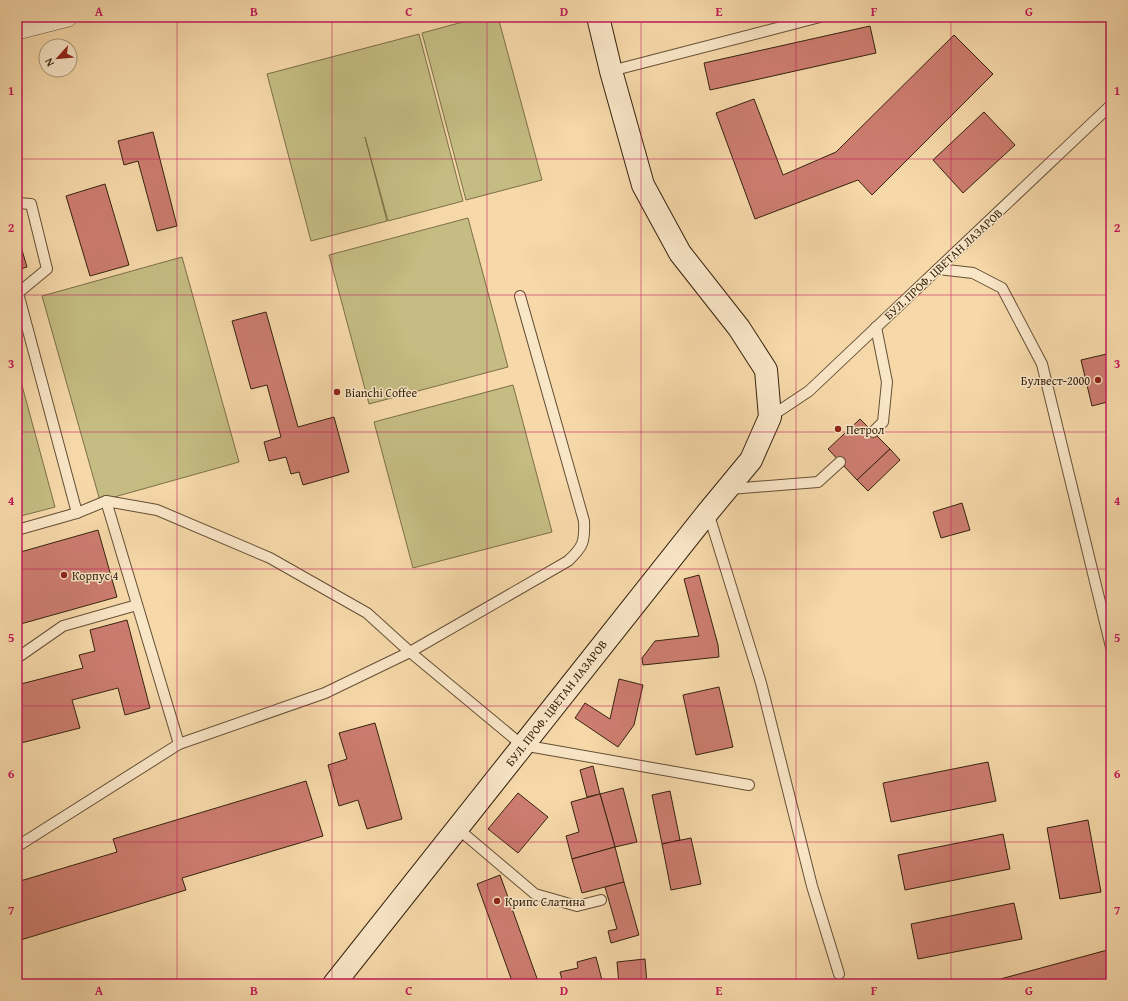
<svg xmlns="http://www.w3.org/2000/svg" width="1128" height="1001" viewBox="0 0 1128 1001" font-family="'Gentium Book Plus',serif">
<rect width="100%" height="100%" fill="#f6d8a9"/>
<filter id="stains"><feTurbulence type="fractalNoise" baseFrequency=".005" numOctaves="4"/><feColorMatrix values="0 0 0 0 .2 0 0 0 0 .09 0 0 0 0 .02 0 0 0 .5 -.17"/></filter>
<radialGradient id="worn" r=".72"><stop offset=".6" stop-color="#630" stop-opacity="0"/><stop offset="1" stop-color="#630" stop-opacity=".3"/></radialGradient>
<g fill="#c4bc82" stroke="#7c6f48">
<path d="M481 17H498L542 180 466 200 422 33Z"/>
<path d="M419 34 463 201 388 221 365 137 387 221 311 241 267 74Z"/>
<path d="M468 218 508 367 369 404 329 255Z"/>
<path d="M182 257 239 462 100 501 42 296Z"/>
<path d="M17 367 55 507 17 517Z"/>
<path d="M513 385 552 532 413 568 374 422Z"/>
</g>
<g fill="#cd7d70" stroke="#35220e">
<path d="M870 26 876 53 710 90 704 63Z"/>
<path d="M954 35 993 74 872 195 858 180 755 219 716 113 754 99 783 175 836 152Z"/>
<path d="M984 112 1015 145 963 193 933 160Z"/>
<path d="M153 132 177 226 157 231 138 161 124 165 118 141Z"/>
<path d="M105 184 129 265 90 276 66 196Z"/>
<path d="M17 233 27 267 17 270Z"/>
<path d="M266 312 298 427 334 417 349 472 303 485 299 472 291 474 286 457 269 461 264 442 281 437 267 385 251 389 232 321Z"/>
<path d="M1111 353V401L1092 406 1081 360Z"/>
<path d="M860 419 890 449 857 480 828 449Z"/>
<path d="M890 449 900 460 868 491 857 480Z"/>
<path d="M962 503 970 530 941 538 933 512Z"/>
<path d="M98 530 117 597 17 625V553Z"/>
<path d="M699 575 718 645 719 657 643 665 642 658 655 641 699 636 684 579Z"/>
<path d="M127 620 150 708 125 715 118 688 72 700 80 728 17 744V685L83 668 79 655 95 651 90 630Z"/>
<path d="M619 679 643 685 634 725 618 747 575 718 585 703 610 719Z"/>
<path d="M719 687 733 747 696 755 683 695Z"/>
<path d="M375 723 402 819 367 829 358 800 339 806 328 765 347 759 339 733Z"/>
<path d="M988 762 996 801 891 822 883 783Z"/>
<path d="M593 766 600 794 587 797 580 770Z"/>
<path d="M306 781 323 836 182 878 186 890 17 941V882L117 852 113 839Z"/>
<path d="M623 788 637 842 615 847 600 794Z"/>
<path d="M670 791 680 840 662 844 652 795Z"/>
<path d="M518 793 548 817 518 853 488 829Z"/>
<path d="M600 794 615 847 572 859 566 836 579 832 571 802Z"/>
<path d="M1088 820 1101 892 1060 899 1047 828Z"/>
<path d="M1003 834 1010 869 905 890 898 855Z"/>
<path d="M691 838 701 884 671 890 662 844Z"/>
<path d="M615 847 624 882 582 893 572 859Z"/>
<path d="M500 875 539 984H513L477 884Z"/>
<path d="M624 882 639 935 611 943 608 931 617 929 605 887Z"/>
<path d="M1014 903 1022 939 918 959 911 924Z"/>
<path d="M1111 949V984H982Z"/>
<path d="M596 957 603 984H563L560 972 578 968 577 962Z"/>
<path d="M645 959 647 984H619L617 962Z"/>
</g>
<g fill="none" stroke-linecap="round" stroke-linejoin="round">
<g stroke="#655035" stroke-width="12">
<g id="lane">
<path d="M611 71 820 17"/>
<path d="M17 203 31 204 47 269 18 293 77 513 106 501 157 510 270 558 367 613 410 652 522 745 749 785"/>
<path d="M938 269 973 273 1002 288 1042 364 1111 647"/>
<path d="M770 417 809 391 1111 105"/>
<path d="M873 432 883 422 887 382 876 327"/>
<path d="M730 489 818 482 840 462"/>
<path d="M106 501 179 744"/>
<path d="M708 512 761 683 812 886 839 974"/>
<path d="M17 530 77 513"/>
<path d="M17 658 63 626 137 605"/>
<path d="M457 828 535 894 577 906 601 900"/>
<path d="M17 845 21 844 179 744 325 693 410 652 568 561C583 547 585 542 584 521L520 296"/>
</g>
</g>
<g stroke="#655035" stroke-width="20">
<path id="street" d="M17 30 68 17"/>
</g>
<g stroke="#35220e" stroke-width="24">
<path id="secondary" d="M334 984 708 512 751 460 770 417 766 370 739 328 680 253 643 185 611 71 598 17"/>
</g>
<use href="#lane" stroke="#f9e6c7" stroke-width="10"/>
<use href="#street" stroke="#f9e6c7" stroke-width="19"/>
<use href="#secondary" stroke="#f9e6c7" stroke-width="22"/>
</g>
<path fill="none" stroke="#c2185b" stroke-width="1" stroke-opacity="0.55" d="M177 17V984M332 17V984M487 17V984M641 17V984M796 17V984M951 17V984M17 159H1111M17 295H1111M17 432H1111M17 569H1111M17 706H1111M17 842H1111"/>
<g fill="#8f2418" stroke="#f9e6c7" stroke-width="1.5">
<circle cx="1098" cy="380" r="4"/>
<circle cx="337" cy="392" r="4"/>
<circle cx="838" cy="429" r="4"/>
<circle cx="64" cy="575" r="4"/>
<circle cx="497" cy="901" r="4"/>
</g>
<g text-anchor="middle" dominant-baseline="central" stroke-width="3" stroke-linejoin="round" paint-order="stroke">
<g font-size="12" fill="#35220e" stroke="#f9e6c7">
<text transform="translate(943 264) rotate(-43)">БУЛ. ПРОФ. ЦВЕТАН ЛАЗАРОВ</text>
<text transform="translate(556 703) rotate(-52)">БУЛ. ПРОФ. ЦВЕТАН ЛАЗАРОВ</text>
</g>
<g font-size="12" fill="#35220e" stroke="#f9e6c7" text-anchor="start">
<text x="1090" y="380" text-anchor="end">Булвест-2000</text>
<text x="345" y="392">Bianchi Coffee</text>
<text x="846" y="429">Петрол</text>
<text x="72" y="575">Корпус 4</text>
<text x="505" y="901">Крипс Слатина</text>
</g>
</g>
<rect width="1128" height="1001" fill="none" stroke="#f6d8a9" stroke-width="44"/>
<g transform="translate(58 58) rotate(243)"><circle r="19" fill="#f9e6c7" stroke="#ab987d"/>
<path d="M0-3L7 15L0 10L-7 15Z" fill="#8f2418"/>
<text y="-6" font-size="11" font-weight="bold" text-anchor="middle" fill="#35220e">N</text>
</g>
<rect x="22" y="22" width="1084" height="957" fill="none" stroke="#c2185b" stroke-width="1.5"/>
<g font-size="13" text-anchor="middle" font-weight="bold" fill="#c2185b">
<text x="99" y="16">A</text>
<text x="254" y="16">B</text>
<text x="409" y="16">C</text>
<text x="564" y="16">D</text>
<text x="719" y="16">E</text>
<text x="874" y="16">F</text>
<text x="1029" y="16">G</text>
<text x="11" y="95">1</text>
<text x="1117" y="95">1</text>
<text x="11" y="232">2</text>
<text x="1117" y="232">2</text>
<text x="11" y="368">3</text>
<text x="1117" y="368">3</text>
<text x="11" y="505">4</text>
<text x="1117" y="505">4</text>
<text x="11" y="642">5</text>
<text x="1117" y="642">5</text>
<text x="11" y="778">6</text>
<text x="1117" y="778">6</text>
<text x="11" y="915">7</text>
<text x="1117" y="915">7</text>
<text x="99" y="995">A</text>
<text x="254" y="995">B</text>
<text x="409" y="995">C</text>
<text x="564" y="995">D</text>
<text x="719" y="995">E</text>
<text x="874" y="995">F</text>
<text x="1029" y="995">G</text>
</g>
<rect width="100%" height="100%" filter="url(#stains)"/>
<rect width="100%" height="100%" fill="url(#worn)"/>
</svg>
